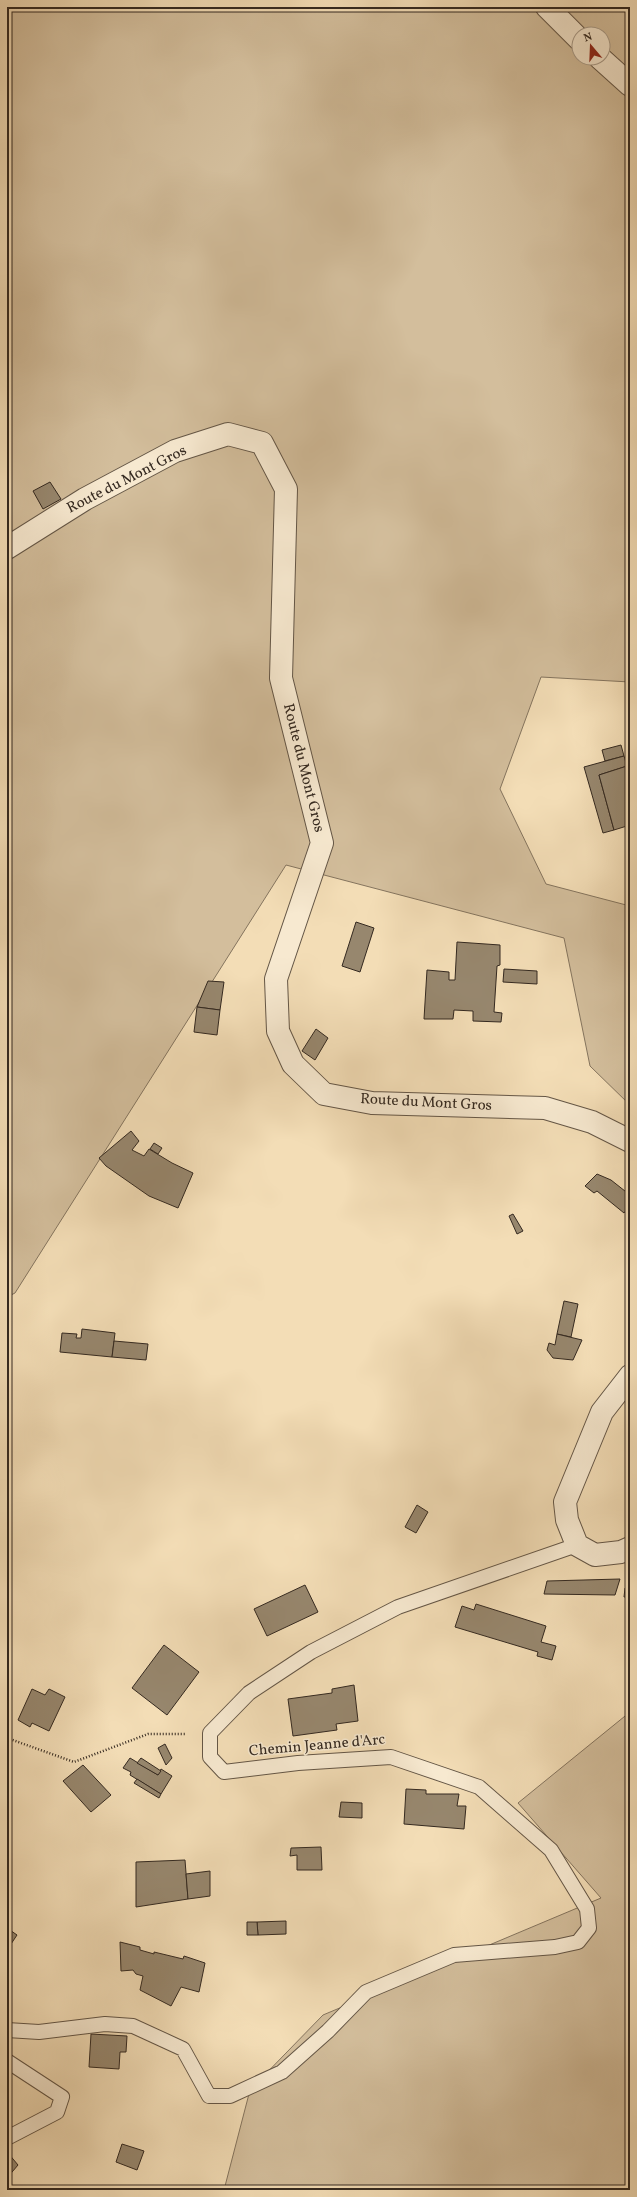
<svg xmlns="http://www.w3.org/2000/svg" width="637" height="2197" viewBox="0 0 637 2197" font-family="Vollkorn,serif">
<rect width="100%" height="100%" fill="#f3ddb6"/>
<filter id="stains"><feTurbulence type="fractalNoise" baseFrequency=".005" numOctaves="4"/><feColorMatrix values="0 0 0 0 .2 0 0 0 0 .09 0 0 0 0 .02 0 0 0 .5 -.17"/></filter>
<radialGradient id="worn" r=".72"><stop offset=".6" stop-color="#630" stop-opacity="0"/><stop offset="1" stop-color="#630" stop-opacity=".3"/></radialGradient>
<g fill="#d3be9c" stroke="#84745e" fill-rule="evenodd">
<path d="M7 7H630V682L541 677 500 789 546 884 630 906V1105L590 1066 564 938 286 865 15 1293 7 1297ZM579 34H603V58H579Z"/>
<path d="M630 1712V2190H224L250 2090 323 2015 601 1898 518 1803Z"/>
</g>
<g fill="#97876e" stroke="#342920">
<path d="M50 482 61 499 43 509 33 491Z"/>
<path d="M621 745 624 756 605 761 602 750Z"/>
<path d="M624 756 627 766 599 775 614 830 603 833 584 767Z"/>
<path d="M627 766 630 777V825L614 830 599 775Z"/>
<path d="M356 922 374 928 360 972 342 966Z"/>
<path d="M457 942 500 945V965L497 966 494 1012 502 1013 501 1022 473 1021V1011L454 1010 453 1019H424L427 970 449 972V980H455Z"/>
<path d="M504 969 537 971V984L503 982Z"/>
<path d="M208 981 224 982 220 1010 197 1007Z"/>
<path d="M197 1007 220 1010 217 1035 194 1032Z"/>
<path d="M316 1029 328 1038 315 1060 302 1051Z"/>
<path d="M131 1131 139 1141 132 1150 144 1156 149 1149 172 1163 193 1173 178 1208 149 1196 106 1166 99 1158Z"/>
<path d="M154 1143 162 1148 158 1154 150 1149Z"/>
<path d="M597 1174 611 1180 630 1195V1205L624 1213 597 1191 594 1193 585 1186Z"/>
<path d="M513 1214 523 1231 517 1234 509 1216Z"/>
<path d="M564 1301 578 1304 571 1337 557 1334Z"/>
<path d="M82 1329 115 1333 112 1357 60 1352 62 1333 77 1334 76 1338H81Z"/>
<path d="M557 1334 582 1340 573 1360 553 1358 547 1350 549 1343 555 1345Z"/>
<path d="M114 1341 148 1344 146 1360 112 1357Z"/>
<path d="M417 1505 428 1512 416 1533 405 1527Z"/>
<path d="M620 1579 615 1595 544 1594 547 1581Z"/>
<path d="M305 1585 318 1612 267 1636 254 1609Z"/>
<path d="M630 1587V1597H624L625 1588Z"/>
<path d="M476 1604 546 1626 541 1642 556 1646 552 1660 537 1656 538 1652 455 1627 462 1606 474 1610Z"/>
<path d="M164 1645 199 1672 167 1715 132 1688Z"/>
<path d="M354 1685 358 1721 336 1724 337 1730 293 1736 288 1699 332 1693V1689Z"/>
<path d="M32 1689 45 1695 49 1689 65 1697 49 1731 32 1723 30 1727 18 1720Z"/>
<path d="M165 1744 172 1758 166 1765 158 1748Z"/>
<path d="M130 1758 158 1775 161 1769 172 1776 161 1794 130 1775 131 1772 123 1768Z"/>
<path d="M141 1758 161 1771 158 1775 137 1763Z"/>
<path d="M83 1765 111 1795 91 1812 63 1781Z"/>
<path d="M137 1779 161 1794 159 1798 134 1783Z"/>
<path d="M406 1789 426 1790V1794H459L457 1806H466L464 1829 404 1824Z"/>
<path d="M341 1802 362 1803V1818L339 1817Z"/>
<path d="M321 1847 322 1870H297V1855L290 1856 291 1848Z"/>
<path d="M185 1860 188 1899 136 1907V1862Z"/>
<path d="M210 1871V1896L188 1899 186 1874Z"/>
<path d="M286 1921V1934L258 1935 257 1922Z"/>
<path d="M247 1922H257L258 1935H247Z"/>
<path d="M7 1928 17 1935 11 1944 7 1941Z"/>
<path d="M120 1942 140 1947V1950L154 1954V1952L183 1959 184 1956 205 1963 199 1992 181 1987 171 2006 140 1990 143 1976 136 1974 133 1970 121 1971Z"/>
<path d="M91 2034 127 2036 126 2052H120L119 2069 89 2067Z"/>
<path d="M122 2144 144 2151 137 2170 116 2162Z"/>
<path d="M8 2153 18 2165 7 2178V2154Z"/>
</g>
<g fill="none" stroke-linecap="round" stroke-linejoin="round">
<g stroke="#645646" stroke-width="16">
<g id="lane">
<path d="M7 2030 39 2032 105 2024 133 2026 183 2049 209 2096H230L282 2072 328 2031 366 1992 454 1955 555 1947 578 1942 589 1928 587 1909 551 1850 479 1787 391 1757 298 1763 224 1772 210 1757V1733L249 1693 311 1652 398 1607 577 1545"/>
<path d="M7 2061 62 2097 57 2112 7 2138"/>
</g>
</g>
<g stroke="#645646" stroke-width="24">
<g id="street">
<path d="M547 7 579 39"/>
<path d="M600 58 630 85"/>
<path d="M7 548 85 499 175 451 228 434 262 443 286 489 281 678 322 843 276 979 278 1031 293 1064 324 1094 372 1103 545 1108 592 1122 630 1141"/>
<path d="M630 1376 602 1412 565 1502 567 1520 577 1545 595 1555 621 1552 630 1548"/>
</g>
</g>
<path stroke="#342920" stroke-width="2.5" stroke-dasharray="1 2" stroke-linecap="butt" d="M7 1738 74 1762 148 1734H186"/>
<use href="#lane" stroke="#f7e9d0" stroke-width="14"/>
<use href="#street" stroke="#f7e9d0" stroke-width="22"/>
</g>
<g text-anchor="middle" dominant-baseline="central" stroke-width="3" stroke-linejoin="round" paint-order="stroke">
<g font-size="15" fill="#342920" stroke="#f7e9d0">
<text transform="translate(127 480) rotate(-27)">Route du Mont Gros</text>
<text transform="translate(303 768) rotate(76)">Route du Mont Gros</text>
<text transform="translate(426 1103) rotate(3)">Route du Mont Gros</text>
<text transform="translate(317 1746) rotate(-5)">Chemin Jeanne d'Arc</text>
</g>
</g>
<rect width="637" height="2197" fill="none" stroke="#f3ddb6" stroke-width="24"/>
<rect x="8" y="8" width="621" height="2181" fill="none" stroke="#342920" stroke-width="2"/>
<rect x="12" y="12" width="613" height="2173" fill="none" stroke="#342920"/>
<g transform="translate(591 46) rotate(341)"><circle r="19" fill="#f7e9d0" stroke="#a99c8a"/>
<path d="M0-3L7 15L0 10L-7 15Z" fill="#8f2418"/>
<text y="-6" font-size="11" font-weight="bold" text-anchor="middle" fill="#342920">N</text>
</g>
<rect width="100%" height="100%" filter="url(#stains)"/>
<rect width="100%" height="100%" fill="url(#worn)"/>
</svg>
